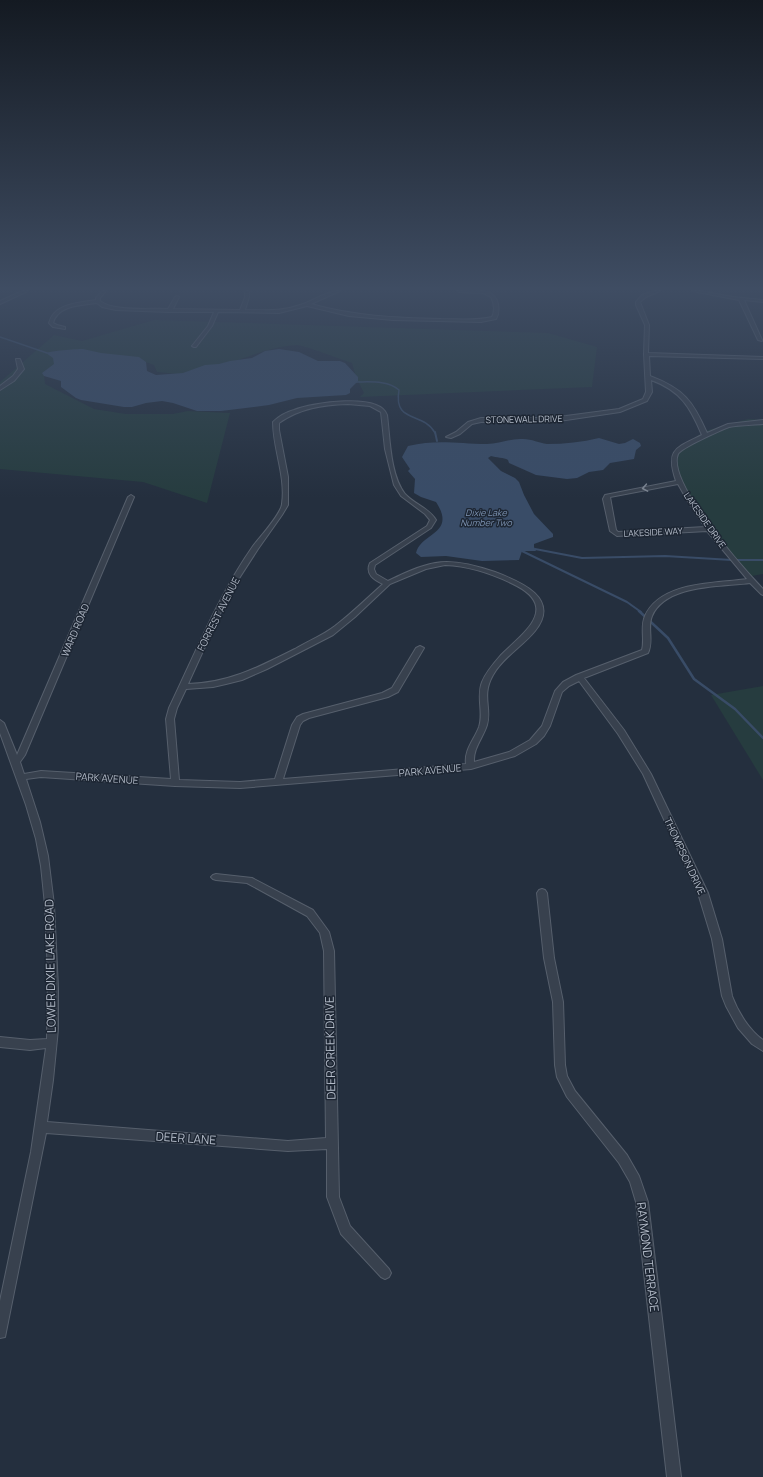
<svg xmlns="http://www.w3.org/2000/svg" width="763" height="1477" viewBox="0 0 763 1477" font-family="Manrope,sans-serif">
<rect width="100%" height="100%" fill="#242f3e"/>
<g fill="#263c3f">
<path d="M154 320 548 333 597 347 592 387 360 397 364 393 356 377 352 363C342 360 304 345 297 345 261 347 229 367 194 373 181 375 169 373 157 372L154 365 137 359 44 374 45 384 94 409 126 414H173L188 411 230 413 207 503 143 482 0 469V382L54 335 82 341Z"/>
<path d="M748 419 763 420V574L746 577 712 530 687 501 676 479 678 450 705 431Z"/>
<path d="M763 686V780L711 695Z"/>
</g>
<g fill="#394c67">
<path d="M83 349 101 353 139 357 146 362 147 371 156 375 183 373 205 365 219 364 230 361 252 358 265 351 279 349 299 352 318 361H340L345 363 358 377V381L350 389V393L346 395 297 398 269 405 221 411H197L173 403 162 401 146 403 132 407H124L81 400 76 398 61 387V381L44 376 42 373 54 364 53 358 46 353C50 351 76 349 83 349Z"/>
<path d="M599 438 619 444 625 443 633 439 640 443 641 446 636 450 634 459 610 463 603 470 589 472 577 478 567 479 536 475 509 463 508 460C504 457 496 458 491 456L488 458 501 471 515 478 519 482 524 495 534 514 553 534V537L534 544V547L536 551H522L519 560 482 561 446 556 421 557 416 553C421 532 457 534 436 502L421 497 414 493 415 479 408 471 410 469 402 457 408 446C438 439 458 444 487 444 500 444 511 438 523 439 532 439 539 443 547 444 565 444 582 442 599 438Z"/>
</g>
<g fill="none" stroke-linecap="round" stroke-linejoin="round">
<g stroke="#394c67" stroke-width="1.5">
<path d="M0 337 47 353"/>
<path d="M356 382C370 382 388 380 399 390 393 424 423 411 435 433"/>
</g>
<g stroke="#394c67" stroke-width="2">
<path d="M435 432 437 441"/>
<path d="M535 549 582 558 665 556 732 560H763"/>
<path d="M522 551 627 602 641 612"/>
</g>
<path stroke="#394c67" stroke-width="2.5" d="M639 611 668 638 694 679 735 709 763 738"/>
<g stroke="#565f6c" stroke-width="2">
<g id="minor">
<path d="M22 291H28L0 304V301Z"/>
<path d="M102 291H106L100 298V301C114 312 150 308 168 309L175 297 177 296 179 297 173 309 240 310 245 297V291H249V297L245 310C265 310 281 312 300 305 314 301 325 291 340 291L311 304C353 316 397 318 441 319 458 319 475 321 492 317 495 311 494 303 491 297L483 293 459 292 457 291C470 291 495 286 498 304 499 310 499 314 496 319L481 322 393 320 349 316 307 306 279 313 218 312 212 326 196 347H194L192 346 208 326 214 312H169L116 310 102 307 97 303C82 305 58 305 53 323L57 325 65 327V329L53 327 49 323C54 303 79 303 96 300V298Z"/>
<path d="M654 291H660L646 297 640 302 649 325 648 353 763 357V359L649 356 650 376C684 389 693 401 707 433L728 424 763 420V424C752 425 740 425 729 427 721 430 681 448 678 454 666 482 744 569 763 589V595L761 594 750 583C721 587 666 584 652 616 647 628 654 641 648 653L584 678 624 730 651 774 708 893 722 939 732 996C738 1012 749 1030 763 1040V1051L752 1044 738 1028 726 1006 722 996 712 939 698 893 643 774 618 734 579 681 569 686 562 692 550 726 544 736 536 744 515 756 471 769 240 788 175 786 41 777 26 779 40 822 48 856 54 905 58 988V1029L53 1080 47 1122 288 1141 326 1138 324 951 320 933 307 916 247 883 216 880 213 879 211 877 213 875 216 874 252 878 313 910 329 932 334 951 339 1197 350 1226 389 1269 391 1273 389 1277 385 1279 381 1277 341 1234 327 1197V1149L288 1151 46 1133 6 1332 5 1337 0 1338V1301L31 1152 46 1048 30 1050 0 1047V1037L30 1040 47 1039 48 975 45 905 41 866 36 839 26 805 0 733V720L4 723 17 755 128 497 131 495 134 497 25 755 20 762 24 774 41 771 171 779 166 719 169 708C195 654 218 596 253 546 260 537 281 514 282 504 286 476 273 449 273 422 279 416 287 412 294 410 311 403 380 392 387 415 390 438 390 475 405 494 414 504 429 508 436 520L431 528 375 565 374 569 376 574 388 581C433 559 448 556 495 572 521 582 561 598 535 631 522 647 503 657 493 675 481 696 492 708 487 725 483 738 473 748 474 762L509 752 530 740 542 726 555 691 563 682 576 675 642 650C645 639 640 627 645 616 661 581 714 584 747 579L707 531 617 536 610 531 603 499 605 495 676 481C665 449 676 448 702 435 690 407 681 391 651 380L652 392 647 401 620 412 566 420 536 422H481L472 424 460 434 451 438 446 437 456 432 468 422 481 418H536L566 416 619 409 643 399 646 392 644 354 645 325 636 305V302L642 295ZM348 404 370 406 381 412 385 449 394 485 401 496 425 514 430 520 427 526 370 563C365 574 374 580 383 584 367 598 352 613 335 626 322 636 308 641 295 649 259 667 229 683 188 684L229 594 258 549 282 515 288 505V477L279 430V423C300 408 323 405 348 404ZM678 484 690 505 705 527 618 532 616 530 610 497ZM445 565C470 566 496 575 517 586 560 609 521 635 501 655 494 663 486 672 482 682 476 697 484 712 479 727 474 740 464 750 466 764L283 779 300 725 303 721 309 718 388 697 398 692 424 648 420 646 416 648 392 688 382 693 303 714 297 717 292 725 275 779 240 782 179 780 174 719 177 708 186 689 213 687 226 684 242 680 267 669 333 635 355 617 390 584 426 569Z"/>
<path d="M692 291H701L733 297 763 300V302L744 300 762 340V341L758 340 739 300Z"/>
<path d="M16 359H20L24 369 14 381 0 390V386L13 376 18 369Z"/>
<path d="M542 889 545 890 547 893 554 958 563 1002 565 1065 567 1076 575 1091 627 1155 639 1176 648 1202 681 1477H667L636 1202 630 1182 619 1163 567 1097 557 1077 555 1065 553 1002 544 958 537 893 539 890Z"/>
</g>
</g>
<use href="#minor" fill="#38414e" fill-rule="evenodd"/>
</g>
<defs><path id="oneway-chevron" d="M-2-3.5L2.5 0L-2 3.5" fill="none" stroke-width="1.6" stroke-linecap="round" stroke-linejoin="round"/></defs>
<use stroke="#7c8592" href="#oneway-chevron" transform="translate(645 488) rotate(170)"/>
<linearGradient id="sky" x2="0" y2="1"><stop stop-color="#141a22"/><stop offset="0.58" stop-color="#3f4d63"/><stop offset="1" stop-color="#3f4d63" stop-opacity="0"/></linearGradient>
<rect width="763" height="498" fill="url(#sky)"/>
<g text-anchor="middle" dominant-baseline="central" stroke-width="3" stroke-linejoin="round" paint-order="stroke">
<g font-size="9" fill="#b4bcc9" stroke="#1d2633">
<text transform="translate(524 419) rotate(-1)">STONEWALL DRIVE</text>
<text transform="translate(705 520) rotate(55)">LAKESIDE DRIVE</text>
<text transform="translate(653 532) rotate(-3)">LAKESIDE WAY</text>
</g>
<g font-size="9" font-style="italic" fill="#7c92b1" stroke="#1d2633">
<text x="486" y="512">Dixie Lake<tspan x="486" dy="10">Number Two</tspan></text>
</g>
<g font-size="10" fill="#b4bcc9" stroke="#1d2633">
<text transform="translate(218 614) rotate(-63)">FORREST AVENUE</text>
<text transform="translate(75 630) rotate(-67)">WARD ROAD</text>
<text transform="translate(430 770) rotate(-5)">PARK AVENUE</text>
<text transform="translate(107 778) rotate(4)">PARK AVENUE</text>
<text transform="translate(685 856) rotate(65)">THOMPSON DRIVE</text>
</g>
<g font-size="12" fill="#b4bcc9" stroke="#1d2633">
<text transform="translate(50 966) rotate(-91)">LOWER DIXIE LAKE ROAD</text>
<text transform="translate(330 1048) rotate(-91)">DEER CREEK DRIVE</text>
<text transform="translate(186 1138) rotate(4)">DEER LANE</text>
<text transform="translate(648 1257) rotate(83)">RAYMOND TERRACE</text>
</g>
</g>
</svg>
